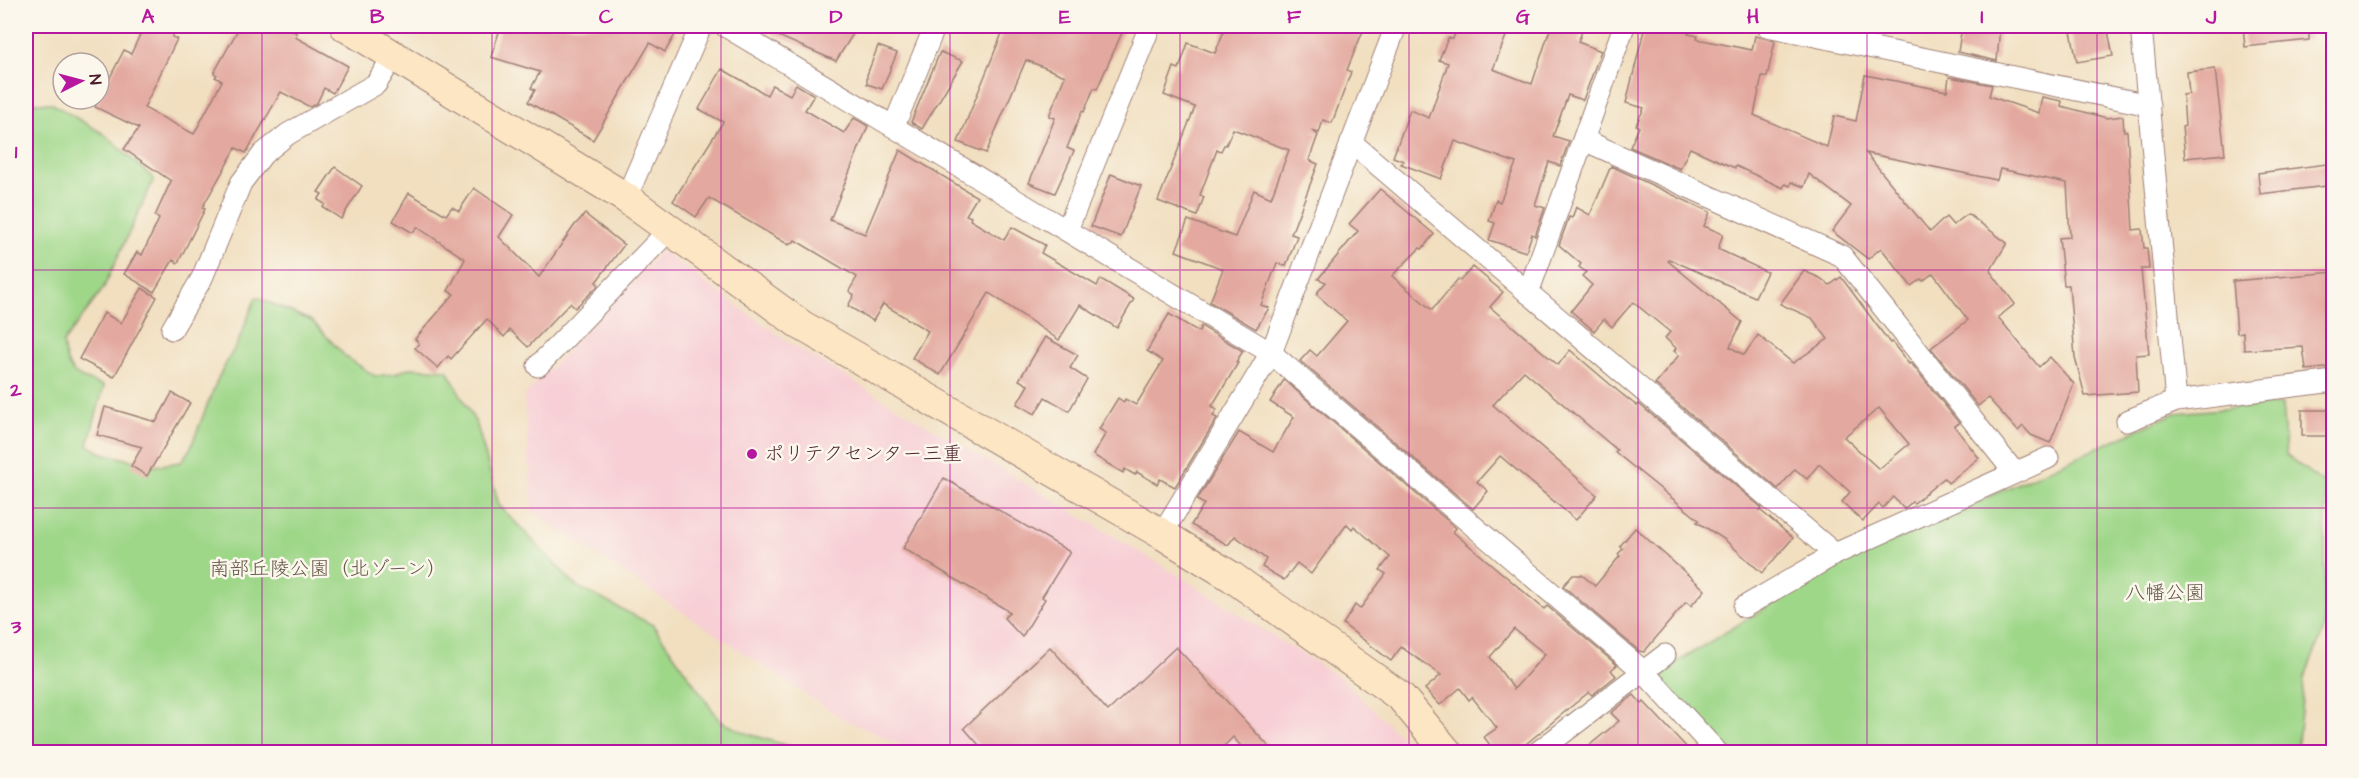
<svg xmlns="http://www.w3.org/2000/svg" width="2359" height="778" viewBox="0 0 2359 778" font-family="'Architects Daughter','Klee One',sans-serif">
<rect width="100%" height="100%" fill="#fbf7ec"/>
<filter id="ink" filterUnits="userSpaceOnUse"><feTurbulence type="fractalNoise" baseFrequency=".0167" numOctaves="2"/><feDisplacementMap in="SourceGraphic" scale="12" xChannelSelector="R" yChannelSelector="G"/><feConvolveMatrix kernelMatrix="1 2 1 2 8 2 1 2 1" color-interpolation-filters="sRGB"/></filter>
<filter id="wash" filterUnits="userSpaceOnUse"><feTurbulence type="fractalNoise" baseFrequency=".008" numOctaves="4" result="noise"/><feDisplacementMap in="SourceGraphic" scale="24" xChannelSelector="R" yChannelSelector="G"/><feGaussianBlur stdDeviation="1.35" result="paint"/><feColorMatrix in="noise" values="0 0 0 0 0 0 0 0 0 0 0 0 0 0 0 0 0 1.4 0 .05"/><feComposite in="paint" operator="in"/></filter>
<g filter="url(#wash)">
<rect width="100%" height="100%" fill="#f1dfc0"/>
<path fill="#f7cfd5" d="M661 251 791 344 1160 564 1340 678 1417 752H916L841 718 533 512 524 396Z"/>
<g fill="#9fd789" stroke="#747b5a" stroke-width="1.5">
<path d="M26 98 36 103H51L104 134 154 179 103 289 63 343C68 376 74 375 104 386L88 445 102 453 155 466 181 462 190 449 218 378 239 340 256 297 312 321 345 356 375 376 395 374 409 368 447 370 477 425 499 505 576 586 653 625 720 721 743 732 807 752H26Z"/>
<path d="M2282 404 2286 455 2326 485 2324 629 2304 679 2297 752H1731L1662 680 1664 670 1834 566 2175 413Z"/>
</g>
<g id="blocks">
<g fill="#e3a89f" fill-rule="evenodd">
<path d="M144 26H178L172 37 177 39 144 108 194 134 222 81 215 77 217 75 214 73 240 26H282L297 33 295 37 348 66 333 93 324 88 317 103 310 107 281 92 246 153 236 148 202 208 205 209 178 263 173 260 154 292 124 274 137 252 142 255 159 219 155 216 171 181 124 149 139 128 95 107 124 50 131 54Z"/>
<path d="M516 26H664L676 33 665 52 650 43 593 140 528 102 535 90 531 88 540 72 491 57 500 29 516 28Z"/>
<path d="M755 26H858L836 61Z"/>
<path d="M1005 26H1125L1097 89 1094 88 1084 112 1082 111 1067 148 1074 151 1055 193 1029 183 1055 118 1049 116 1065 76 1026 60 986 153 958 142Z"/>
<path d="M1226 26H1365L1347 70 1351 72 1332 123 1323 120 1319 133 1311 130 1318 135 1309 160 1318 164 1291 234 1297 236 1286 266 1277 263 1261 305 1269 308 1256 329 1210 302 1223 269 1176 251 1188 220 1235 237 1254 190 1271 198 1289 150 1233 129 1226 145H1224L1221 151 1217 150 1200 195 1204 197 1197 216 1158 201 1195 107 1164 95 1174 67 1179 69 1188 43 1215 53Z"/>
<path d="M1458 26H1510L1493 69 1532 84 1551 26H1584L1578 42 1601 51 1583 100 1568 95 1553 136 1569 141 1560 166 1549 162 1535 205 1545 208 1535 236 1532 234 1526 252 1489 240 1495 223 1489 221 1496 200 1500 202 1516 163 1455 141 1441 179 1401 164 1404 161 1393 157 1410 110 1429 118 1448 63 1439 60 1448 38 1453 39Z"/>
<path d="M1645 26H1690L1688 34 1698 36 1697 39 1752 50 1755 36 1775 41 1767 77 1762 76 1754 115 1827 147 1834 116 1856 121 1865 75 1947 91 1949 77 1955 78 1992 85 1989 96 2039 113 2042 97 2062 101 2061 106 2107 118 2123 116 2124 131H2127L2133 230 2142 229 2144 248H2147L2149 269H2141L2149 354 2136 355 2138 392 2085 396 2075 357 2069 285H2064L2059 238 2070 237 2067 183 2000 169 1997 180 1866 153 1930 232 1946 217 1953 225 1968 214 2007 243 1990 271 2015 304 1998 317 2039 367 2050 357 2074 384 2050 443 2031 435 2023 426 2018 431 1988 398 1978 406 1931 348 1968 320 1933 273 1923 281 1921 279 1911 286 1881 248 1868 259 1832 231 1851 206 1809 174 1804 187 1791 182 1790 186 1785 184 1783 188 1736 166 1735 168 1690 148 1680 169 1630 147 1639 127 1636 125 1644 108 1626 103Z"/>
<path d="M1962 26H2000L1997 61 1958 52Z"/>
<path d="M2070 26H2107L2113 56 2077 62Z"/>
<path d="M2243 26H2309V40L2245 47Z"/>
<path d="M878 46 897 53 882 89 867 84V75Z"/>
<path d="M940 52 963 61 922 129 911 122Z"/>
<path d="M722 69 767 95 772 85 790 95 796 84 814 95 805 110 844 133 854 118 868 126 830 220 865 234 900 150 977 197 966 215 971 217 970 220 1004 240 1012 227 1045 245 1041 253 1097 286 1101 279 1134 299 1117 328 1080 305 1059 340 989 293 940 375 912 358 928 331 883 304 873 321 848 306 854 295 849 291 857 277 795 240 792 244 790 243 789 245 709 198 696 217 673 201 723 122 699 109Z"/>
<path d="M2215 69 2225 154 2185 158 2182 127 2185 126 2183 95 2189 94 2187 72Z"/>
<path d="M2334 163V185L2260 194 2258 173Z"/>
<path d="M1611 166 1710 212 1704 226 1723 234 1718 249 1767 272 1755 297 1669 259 1668 261 1742 322 1730 347 1744 355 1758 335 1793 363 1828 339 1812 318 1780 304 1804 271 1820 278 1830 285 1841 277 1890 343 1892 342 1909 364 1911 363 1959 423 1954 426 1979 458 1948 483 1944 478 1914 503 1912 502 1904 509 1893 497 1883 508 1879 504 1863 521 1842 502 1850 492 1819 464 1807 479 1795 469 1778 489 1655 384 1679 355 1674 351 1676 348 1665 338 1670 332 1633 302 1612 327 1604 319 1594 331 1571 311 1592 285 1582 276 1586 272 1579 267 1581 264 1559 245 1569 217 1572 218 1576 207 1590 215ZM1879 408 1909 444 1879 469 1844 437Z"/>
<path d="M335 167 362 186 341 219 323 207 325 204 318 200 322 194 318 192Z"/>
<path d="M1111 174 1141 186 1121 237 1091 226Z"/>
<path d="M474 188 513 215 499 237 539 277 574 226 585 214 624 245 596 282 599 285 575 308 570 303 528 347 510 330 504 337 487 319 451 359 448 356 438 368 415 348 419 343 415 339 454 294 448 291 465 259 417 227 413 233 393 221 409 193 446 215 452 207 459 211Z"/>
<path d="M1380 189 1434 234 1422 249 1420 248 1392 276 1432 310 1458 279 1460 281 1473 267 1503 292 1490 307 1558 365 1570 350 1618 391 1637 406 1639 404 1762 508 1760 510 1793 538 1762 573 1724 539 1697 522 1699 520 1615 452 1617 450 1524 371 1493 405 1597 495 1576 520 1500 456 1477 482 1488 491 1473 509 1300 361 1310 350 1317 356 1347 321 1316 294 1326 282 1318 279 1358 231 1349 224Z"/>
<path d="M2334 272V367L2306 370 2303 347 2244 350 2243 332 2237 333 2233 281Z"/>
<path d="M142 288 157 297 114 377 79 359 104 313 121 323Z"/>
<path d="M1169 314 1199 332 1201 326 1243 351 1236 362 1238 363 1212 406 1217 409 1213 416 1217 418 1175 487 1160 479 1157 484 1137 472 1135 475 1125 469 1123 473 1093 455 1106 433 1099 429 1118 398 1124 402 1125 399 1136 405 1163 361 1147 351Z"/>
<path d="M1045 337 1078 355 1070 368 1087 379 1069 411 1045 397 1035 414 1017 404 1028 385 1019 380Z"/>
<path d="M1284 380 1456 528 1453 532 1503 574 1544 609 1547 606 1617 665 1611 670 1616 676 1592 695 1589 692 1515 753H1496L1484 737 1497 728 1472 697 1469 700 1460 688 1440 705 1425 689 1441 675 1401 647 1391 661 1343 624 1355 605 1360 609 1386 574 1380 570 1390 557 1354 526 1352 529 1347 524 1311 574 1297 563 1284 580 1262 567 1266 559 1235 536 1228 545 1191 525 1204 504 1197 500 1239 432 1273 452 1294 417 1270 402ZM1514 629 1545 654 1514 689 1490 657Z"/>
<path d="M172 393 190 403 147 476 131 466 142 447 97 435 105 407 156 422Z"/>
<rect x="2302" y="410" width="32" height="26"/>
<path d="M944 478 1070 552 1042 597 1045 599 1022 637 1004 618 1010 612 903 548Z"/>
<path d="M1635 528 1705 590 1691 606 1686 602 1644 652 1639 651 1563 586 1573 575H1582L1595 586 1620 556 1618 554 1623 549 1620 546Z"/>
<path d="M1050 647 1108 711 1176 647 1275 753H1247L1233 737 1217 753H986L964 728Z"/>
<path d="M1634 695 1642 704 1644 702 1692 753H1580L1619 721 1611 713Z"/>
</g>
</g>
</g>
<g filter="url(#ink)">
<use href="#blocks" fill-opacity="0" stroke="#9e7f76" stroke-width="1.5"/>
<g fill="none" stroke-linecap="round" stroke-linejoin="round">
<g stroke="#9e7f76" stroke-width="23">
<g id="street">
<path d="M725 26 1271 353 1643 671 1717 752"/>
<path d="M1767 26 2149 105"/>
<path d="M2141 26 2176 401"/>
<path d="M894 126 935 26"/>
<path d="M1584 140 1842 256 2014 472"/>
<path d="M1351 142 1835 554"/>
<path d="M626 198 701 26"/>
<path d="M1067 230 1150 26"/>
<path d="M1528 293 1624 26"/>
<path d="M172 329 202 278 241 183 263 154 288 134 376 84 395 54"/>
<path d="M538 366 669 230"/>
<path d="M2127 421 2176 401 2334 381"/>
<path d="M1162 534 1271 353 1396 26"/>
<path d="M1744 607 1835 554 2048 458"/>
<path d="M1538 752 1665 655"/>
</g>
</g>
<g stroke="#9e7f76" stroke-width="32">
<path id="secondary" d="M345 26 626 198 801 325 1162 534 1232 577 1401 697 1447 752"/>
</g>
<use href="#street" stroke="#fff" stroke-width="21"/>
<use href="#secondary" stroke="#fce6c4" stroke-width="30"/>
</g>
</g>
<path fill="none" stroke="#b5179e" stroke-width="1.5" stroke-opacity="0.55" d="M262 26V752M492 26V752M721 26V752M950 26V752M1180 26V752M1409 26V752M1638 26V752M1867 26V752M2097 26V752M26 270H2334M26 508H2334"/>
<circle fill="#b5179e" stroke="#fbf7ec" stroke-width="2" cx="752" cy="454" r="6"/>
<g text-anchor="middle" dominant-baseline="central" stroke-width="5" stroke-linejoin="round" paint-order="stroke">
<g font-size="20" fill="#4a1f2b" stroke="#fbf7ec" text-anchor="start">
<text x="764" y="454">ポリテクセンター三重</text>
</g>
<g font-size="20" fill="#645647" stroke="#fbf7ec">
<text x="328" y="569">南部丘陵公園（北ゾーン）</text>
<text x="2165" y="593">八幡公園</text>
</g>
</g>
<rect width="2359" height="778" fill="none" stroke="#fbf7ec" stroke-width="66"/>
<g transform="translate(81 81) rotate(84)"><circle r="28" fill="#fbf7ec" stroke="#b4a19f" stroke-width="1.5"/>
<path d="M0-4.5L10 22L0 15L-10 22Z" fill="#b5179e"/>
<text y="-9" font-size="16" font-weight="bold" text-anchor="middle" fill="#4a1f2b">N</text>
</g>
<rect x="33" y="33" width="2293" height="712" fill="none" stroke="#b5179e" stroke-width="2"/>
<g font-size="20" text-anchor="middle" font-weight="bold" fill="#b5179e">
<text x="148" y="23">A</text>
<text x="377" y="23">B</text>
<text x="606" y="23">C</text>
<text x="836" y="23">D</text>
<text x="1065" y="23">E</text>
<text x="1294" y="23">F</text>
<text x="1523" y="23">G</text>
<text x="1753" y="23">H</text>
<text x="1982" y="23">I</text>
<text x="2211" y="23">J</text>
<text x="16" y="158">1</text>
<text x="16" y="396">2</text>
<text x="16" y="633">3</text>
</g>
</svg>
